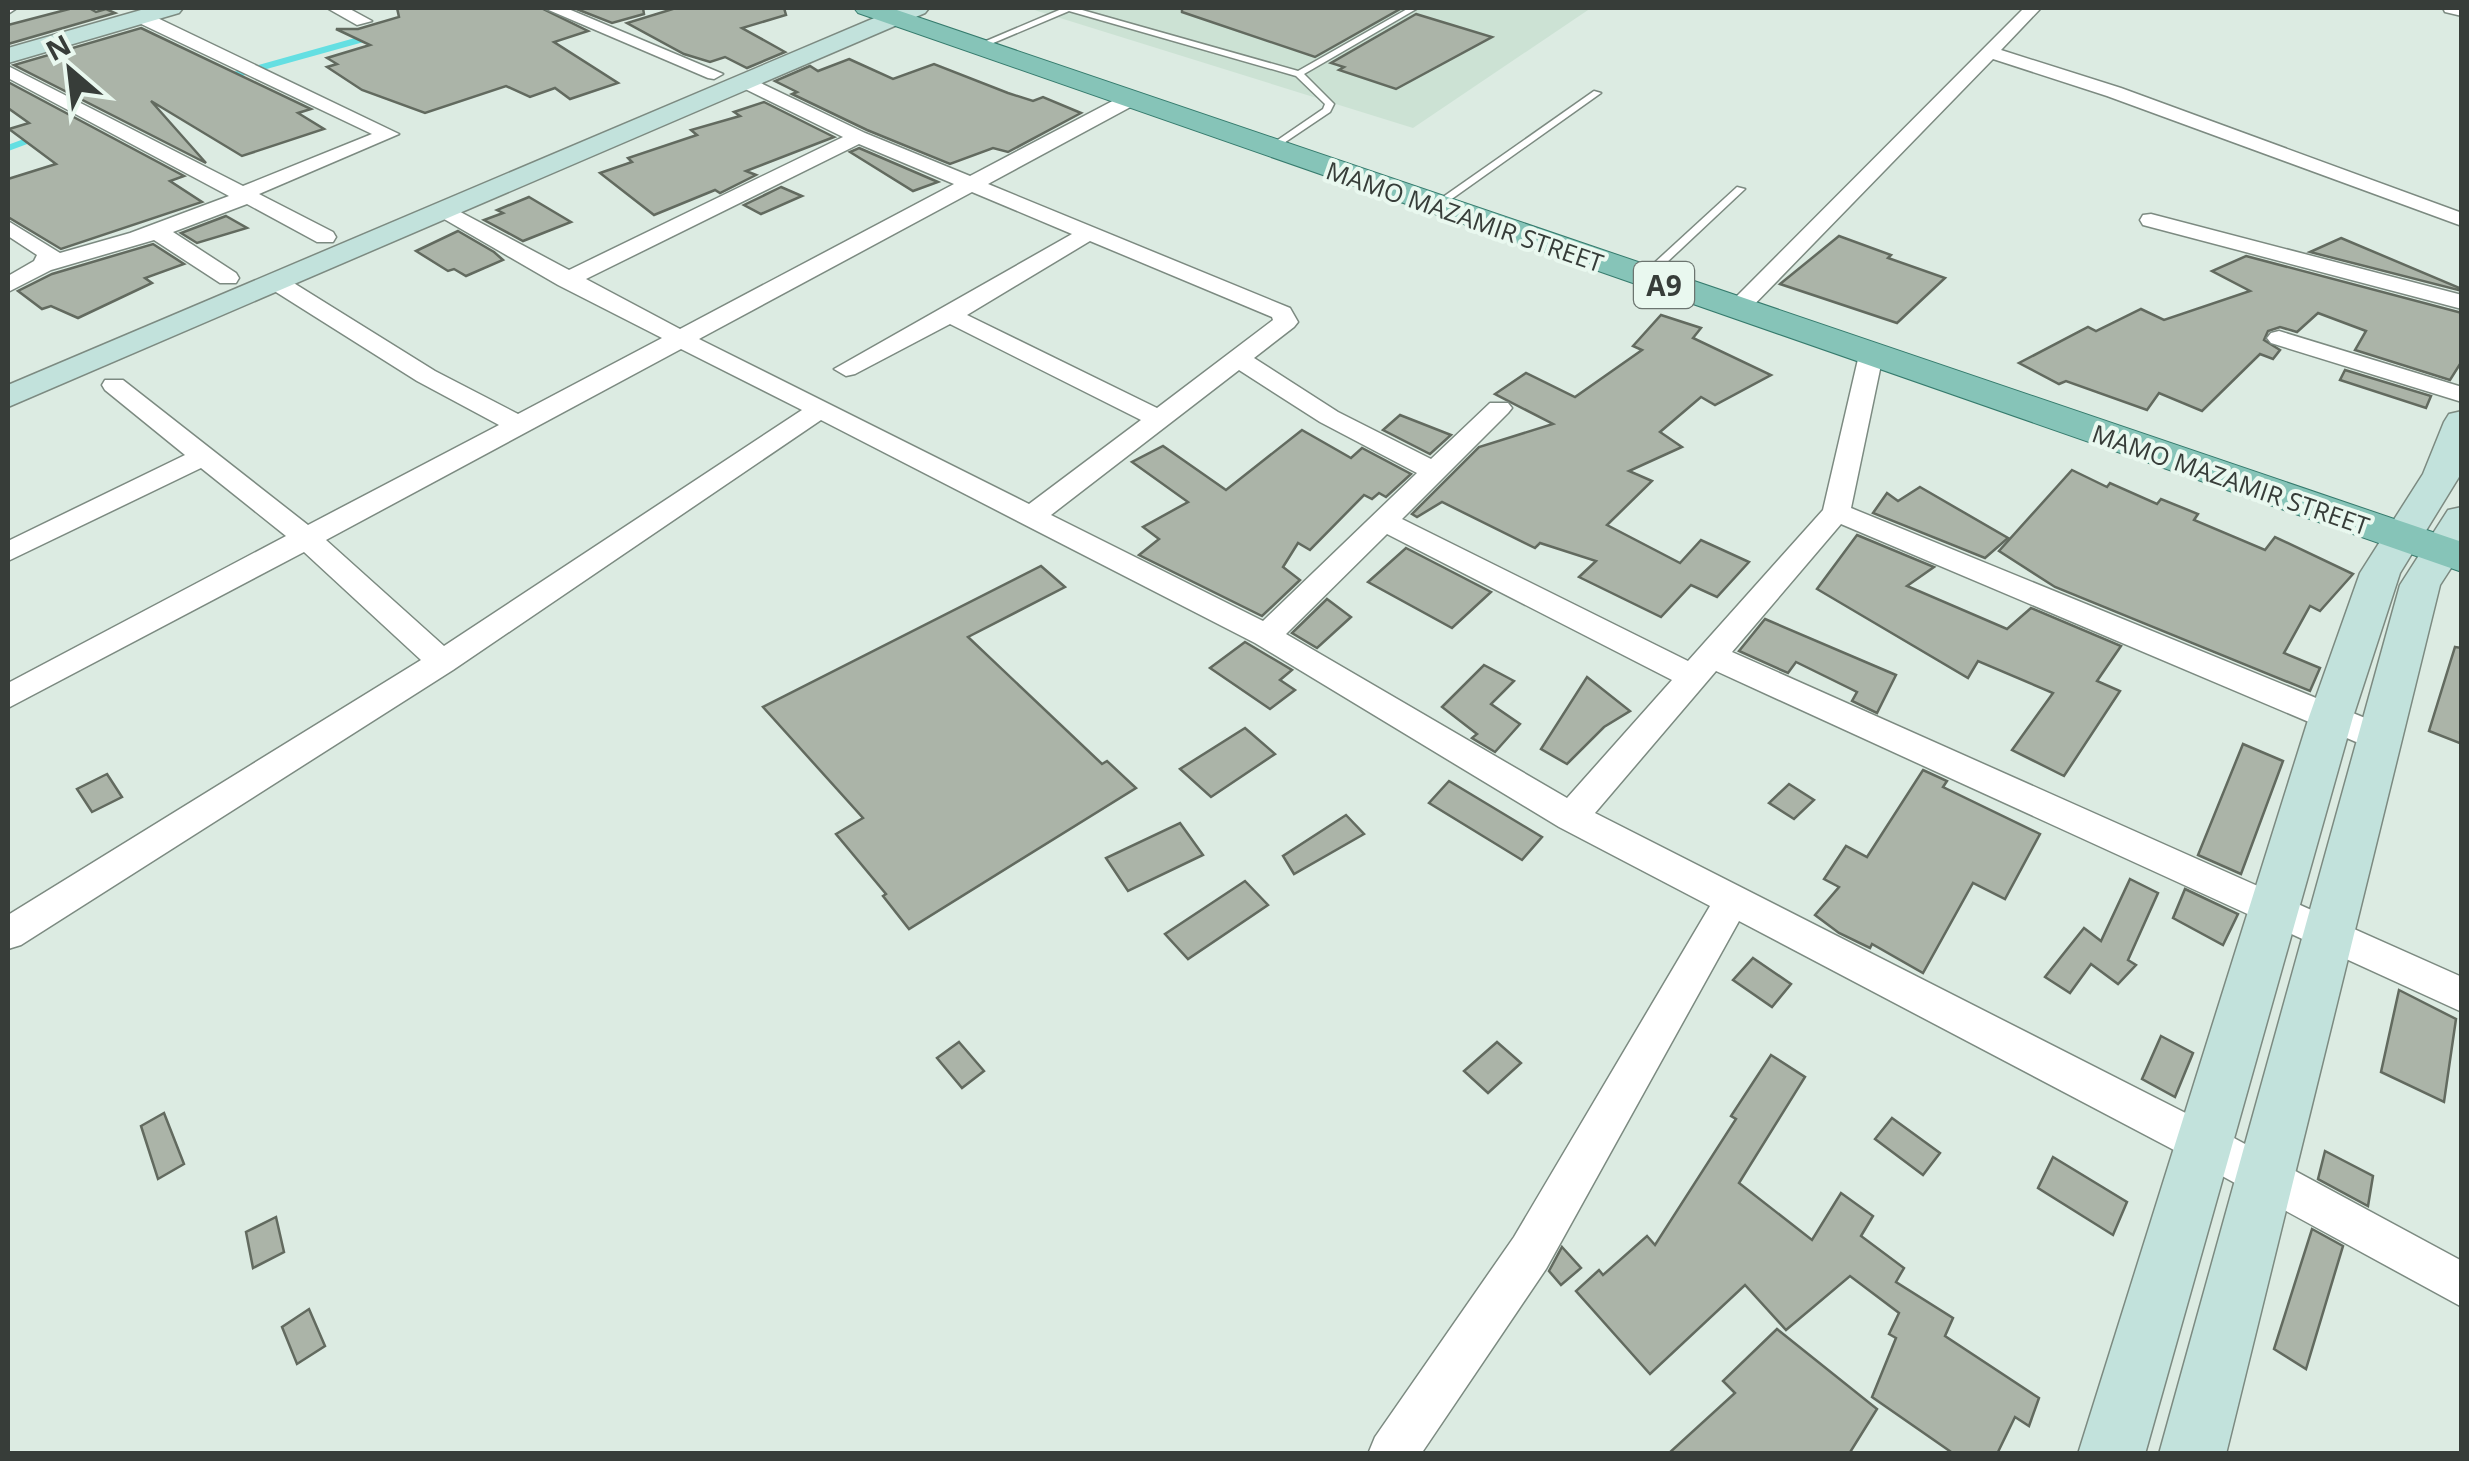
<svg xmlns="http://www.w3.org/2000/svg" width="2469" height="1461" viewBox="0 0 2469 1461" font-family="'Open Sans',sans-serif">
<rect width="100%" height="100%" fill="#dcebe2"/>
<path fill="#cce2d4" d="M1028 8H1591L1413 128Z"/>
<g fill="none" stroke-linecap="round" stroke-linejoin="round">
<g stroke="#64dfe2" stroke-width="6">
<path d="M227 77 370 37"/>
<path d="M8 148 35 138"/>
</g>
</g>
<g fill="#abb4a8" stroke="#626a5f" stroke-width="2.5">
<path d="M73 8H89L96 12 106 9 115 13 8 44V25Z"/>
<path d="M397 8H541L588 31 554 42 618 83 570 99 555 88 530 97 506 86 425 113 362 90 327 67 337 64 327 58 370 45 336 29H358L399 17Z"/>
<path d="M574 8H643L644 14 612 23Z"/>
<path d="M676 8H784L786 15 742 28 785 52 747 68 725 57 710 62 684 54 627 23Z"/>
<path d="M1182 8H1395L1400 9 1315 57 1182 12Z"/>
<path d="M1416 14 1492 37 1396 89 1339 70 1344 67 1331 63Z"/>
<path d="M141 28 311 109 298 113 324 129 242 156 151 101 206 163 14 65Z"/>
<path d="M849 59 893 79 934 64 1008 93 1033 101 1043 97 1081 113 1008 152 993 148 950 164 867 130 792 94 797 92 775 81 810 66 818 71Z"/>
<path d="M8 82 184 176 170 181 202 202 61 249 8 217V179L56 164 9 129 29 123 8 108Z"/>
<path d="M764 102 834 137 746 171 756 175 720 193 715 190 654 215 600 173 632 162 628 158 697 135 691 130 740 116 734 112Z"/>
<path d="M859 148 938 182 913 191 850 152Z"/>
<path d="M781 187 802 196 761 214 744 205Z"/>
<path d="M529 197 571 222 523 241 484 220 503 213 497 210Z"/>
<path d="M226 216 247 228 197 243 181 233Z"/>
<path d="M458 231 494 252 503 260 466 276 454 269 448 271 416 251Z"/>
<path d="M1839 236 1891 255 1888 258 1945 278 1897 323 1780 284Z"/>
<path d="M2341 238 2462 289V291L2310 252Z"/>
<path d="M153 244 184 264 145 278 152 283 78 318 51 306 42 309 18 291 52 274Z"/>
<path d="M2246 256 2462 313V361L2450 380 2355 350 2366 331 2318 313 2297 332 2280 327 2268 331 2264 340 2280 350 2273 359 2260 354 2202 411 2159 393 2147 410 2066 381 2059 384 2019 363 2088 327 2096 331 2141 309 2164 320 2250 291 2212 271Z"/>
<path d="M1661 315 1701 328 1693 338 1771 375 1715 405 1701 397 1660 432 1682 447 1629 471 1652 481 1607 525 1680 563 1701 540 1749 562 1717 597 1691 585 1661 617 1579 577 1596 561 1540 543 1535 548 1442 502 1417 517 1412 514 1479 447 1553 424 1495 394 1526 373 1575 397 1642 350 1633 346Z"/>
<path d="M2345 370 2431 396 2426 408 2340 380Z"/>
<path d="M1400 415 1451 435 1430 454 1383 430Z"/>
<path d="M1302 430 1351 458 1362 448 1411 474 1386 497 1379 493 1372 499 1364 495 1310 550 1298 543 1283 567 1300 580 1262 616 1139 555 1159 539 1143 527 1188 502 1132 462 1163 446 1226 490Z"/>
<path d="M2072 470 2107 487 2110 483 2157 504 2161 499 2198 514 2194 520 2265 550 2275 537 2353 574 2320 611 2310 606 2284 653 2320 668 2310 691 2055 587 1999 551Z"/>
<path d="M1920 487 2008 538 1985 558 1873 513 1887 493 1898 501Z"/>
<path d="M1857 535 1934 567 1907 586 2007 629 2031 608 2121 646 2097 681 2120 691 2064 776 2012 750 2053 693 1978 661 1968 678 1817 589Z"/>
<path d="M1406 548 1491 592 1452 628 1368 582Z"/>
<path d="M1041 566 1065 587 968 637 1102 764 1107 761 1136 788 909 929 883 896 886 894 836 834 863 818 763 707Z"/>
<path d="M1327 599 1351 617 1317 648 1292 633Z"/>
<path d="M1765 619 1896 675 1877 713 1852 701 1857 692 1796 662 1788 673 1739 651Z"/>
<path d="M1245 642 1292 670 1280 680 1295 690 1270 709 1210 668Z"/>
<path d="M2455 647 2462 648V744L2429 731Z"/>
<path d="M1484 665 1514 681 1491 704 1520 724 1495 752 1472 738 1477 734 1442 707Z"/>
<path d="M1587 677 1630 711 1604 727 1567 764 1541 749Z"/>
<path d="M1245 728 1275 754 1211 797 1180 769Z"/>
<path d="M2243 744 2283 761 2241 874 2198 855Z"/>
<path d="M1923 770 1947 781 1943 787 2040 834 2005 899 1973 883 1923 973 1872 944 1870 948 1839 933 1815 915 1839 887 1824 879 1846 846 1867 857Z"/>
<path d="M107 774 122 797 92 812 77 789Z"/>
<path d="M1449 781 1542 837 1522 860 1429 803Z"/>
<path d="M1789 784 1814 800 1794 819 1769 803Z"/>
<path d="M1346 815 1364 834 1294 874 1283 856Z"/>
<path d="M1180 823 1203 855 1128 891 1106 858Z"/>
<path d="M2130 879 2158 893 2128 960 2136 965 2118 984 2091 964 2070 993 2045 977 2084 928 2101 941Z"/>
<path d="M1245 881 1268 905 1188 959 1165 934Z"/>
<path d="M2185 889 2238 914 2223 945 2173 918Z"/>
<path d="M1753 958 1791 984 1772 1007 1733 980Z"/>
<path d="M2399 990 2456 1019 2444 1102 2381 1072Z"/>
<path d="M2161 1036 2193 1053 2175 1097 2142 1079Z"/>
<path d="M959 1042 984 1071 962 1088 937 1058Z"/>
<path d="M1497 1042 1521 1063 1488 1093 1464 1071Z"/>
<path d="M1771 1055 1805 1077 1739 1183 1812 1240 1841 1193 1873 1216 1861 1236 1904 1268 1896 1282 1953 1318 1945 1336 2039 1398 2029 1426 2015 1417 1997 1454H1954L1872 1397 1896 1338 1889 1334 1899 1313 1850 1276 1786 1330 1745 1285 1650 1374 1576 1291 1599 1270 1603 1275 1647 1236 1655 1245 1736 1119 1731 1116Z"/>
<path d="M164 1113 184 1164 158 1179 141 1126Z"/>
<path d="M1892 1118 1940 1153 1923 1175 1875 1139Z"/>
<path d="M2325 1151 2373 1176 2368 1206 2318 1179Z"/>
<path d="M2053 1157 2127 1202 2113 1235 2038 1188Z"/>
<path d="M276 1217 284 1252 253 1268 246 1232Z"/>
<path d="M2312 1229 2343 1246 2306 1369 2274 1349Z"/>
<path d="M1562 1247 1581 1268 1561 1285 1549 1271Z"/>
<path d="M309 1309 325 1346 297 1364 282 1327Z"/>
<path d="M1777 1329 1877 1409 1849 1454H1668L1735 1393 1723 1381Z"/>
</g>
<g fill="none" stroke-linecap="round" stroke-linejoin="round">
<g stroke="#7c8a81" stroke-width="3">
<g id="lane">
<path d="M1064 8H1075L1298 71 1409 8H1418L1304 74 1334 104 1330 112 1272 151 1267 148 1269 146 1323 109 1325 104 1296 76 1069 11 979 49 972 47Z"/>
<path d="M1594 91 1601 93 1439 208H1433V204Z"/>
<path d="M1737 187 1745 189 1648 280H1640V276Z"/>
</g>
</g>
<g stroke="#7c8a81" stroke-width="3">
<g id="street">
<path d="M8 8H17L8 14Z"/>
<path d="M327 8H348L372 21 357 25Z"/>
<path d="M544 8H566L723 74 714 79 708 78Z"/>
<path d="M2024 8H2041L2001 50 2121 88 2462 213V226L2107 96 1993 59 1744 315H1728L1724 310 1728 305Z"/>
<path d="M2443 8H2462V16L2445 12Z"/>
<path d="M135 13H147L399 134 259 194 333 232 336 237 333 242H317L247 204 173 232 236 273 239 278 236 283H220L154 240 51 270 8 292V276L34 261 37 255 8 236V221L60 253 130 233 229 196 8 78V66L243 186 372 134 135 21Z"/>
<path d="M744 75 865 133 970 176 1122 96H1136V104L988 184 1290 308 1298 322 1294 327 1254 358 1338 412 1431 459 1490 403H1508L1512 408 1508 413 1402 519 1688 661 1823 510 1859 355 1862 350H1880L1883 355 1851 508 2392 729 2396 738 2392 747 2380 750 2368 747 1841 524 1732 652 2462 977V1012L1716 671 1595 813 2221 1131 2462 1261V1307L2191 1159 1739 921 1546 1269 1421 1454H1368L1375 1437 1514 1237 1710 906 1559 827 1255 643 821 420 453 670 21 945 8 949V915L421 660 304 552 8 708V683L286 536 201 468 8 561V541L185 455 105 390 102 385 105 380H123L308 525 499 425 417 381 268 287 265 282 268 277H284L435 371 518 414 662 338 558 285 432 212 443 206 451 207 569 270 843 137 737 85 735 81ZM859 144 954 184 680 329 586 279ZM972 192 1072 234 834 369 846 376 855 374 950 324 1141 420 1029 504 699 339ZM1090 241 1272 317 1273 320 1157 408 967 315ZM681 349 802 410 444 646 326 540ZM1239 370 1320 422 1417 473 1263 621 1051 515ZM1387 534 1672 680 1567 798 1286 634Z"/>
<path d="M2151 214 2462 295V309L2143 225 2140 220 2143 215Z"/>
<path d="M2279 331 2462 387V402L2271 343 2267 338 2271 333Z"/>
</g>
</g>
<g stroke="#7c8a81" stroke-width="3">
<g id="secondary">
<path d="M148 8H183L179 13 8 63V48Z"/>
<path d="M898 8H929L925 13 8 407V385Z"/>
<path d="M2462 411V472L2400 573 2353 717 2145 1454H2078L2309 717 2360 573 2423 474 2444 422 2449 414Z"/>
<path d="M2462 507V551L2440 585 2226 1454H2159L2400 585 2448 510Z"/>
</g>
</g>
<g stroke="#367b6d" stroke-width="2">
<path id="primary" d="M854 8H891L2462 542V572L858 13Z"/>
</g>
<use href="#lane" fill="#fff" fill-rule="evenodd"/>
<use href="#street" fill="#fff" fill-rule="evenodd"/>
<use href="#secondary" fill="#c2e2dc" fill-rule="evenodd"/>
<use href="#primary" fill="#86c4b8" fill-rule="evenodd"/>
</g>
<g text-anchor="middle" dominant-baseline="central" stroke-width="8" stroke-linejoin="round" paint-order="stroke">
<g font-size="25" fill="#373d39" stroke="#e9f8ef">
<text transform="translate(1465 216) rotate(19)">MAMO MAZAMIR STREET</text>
<text transform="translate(2231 479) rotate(19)">MAMO MAZAMIR STREET</text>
</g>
<rect fill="#e9f8ef" stroke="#6c7570" stroke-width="2.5" x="1634" y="262" width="60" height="46" rx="8"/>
<g font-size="28" font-weight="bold" fill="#373d39">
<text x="1664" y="285">A9</text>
</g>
</g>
<rect width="2469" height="1461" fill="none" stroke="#373d39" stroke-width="20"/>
<g transform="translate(70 70) rotate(332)" stroke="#e9f8ef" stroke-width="8" paint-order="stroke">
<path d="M0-8L18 38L0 25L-18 38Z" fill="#373d39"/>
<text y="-15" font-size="28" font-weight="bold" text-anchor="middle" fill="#373d39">N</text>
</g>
</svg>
